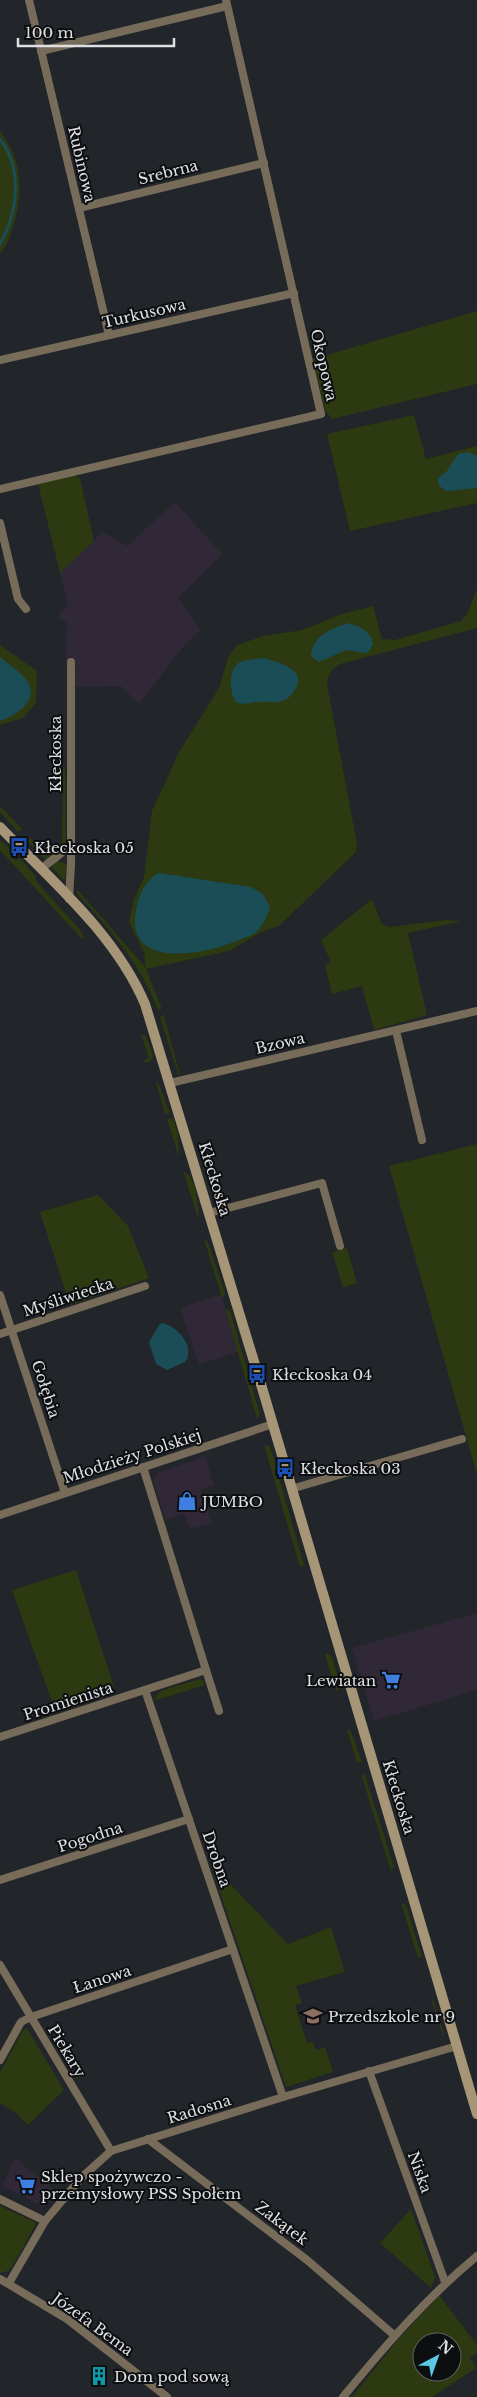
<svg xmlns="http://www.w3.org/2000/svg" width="477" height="2397" viewBox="0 0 477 2397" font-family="'Libre Baskerville',serif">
<rect width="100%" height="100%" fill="#22252a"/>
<g fill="#312837">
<path d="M175 502 222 554 178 598 201 630 183 647 139 704 121 686 75 687 76 662H66L67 623 57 617 68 604 60 573 103 532 127 546Z"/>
<path d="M221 1294 238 1352 199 1364 180 1308Z"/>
<path d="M205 1456 214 1485 201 1490 212 1523 190 1529 184 1513 166 1520 153 1480 157 1473Z"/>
<path d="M477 1613V1690L374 1721 352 1648Z"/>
<path d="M15 2158 57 2192 44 2207 2 2186Z"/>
</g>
<g fill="#2c3911" fill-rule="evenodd">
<path d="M0 131C23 160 24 195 12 230 9 239 6 247 0 254Z"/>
<path d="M477 311V384L332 419 325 410 313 359Z"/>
<path d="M414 415 426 459 477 446V503L350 531 327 434Z"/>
<path d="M74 475 80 478 94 541 60 573 38 484Z"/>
<path d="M477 589V628L340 664C331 670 328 674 327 684L357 844 356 852 279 926 261 932 229 951 146 969 162 1009 158 1010C139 961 111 931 77 894V889L146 968 144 952 129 922 133 902 144 877 152 811 179 752 219 688 229 655 237 645 263 636 302 630 339 615 373 606 382 639 395 640 461 621 467 614Z"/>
<path d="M0 645 37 671 36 703 23 718 0 725Z"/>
<path d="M63 768H65L66 846 48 860 45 859 25 839 27 835 47 856 62 843Z"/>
<path d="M0 806 22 829 18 832 0 812Z"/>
<path d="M0 840 13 851 10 855 16 861 20 858 36 877V881L81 931 84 937 82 939 0 850Z"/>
<path d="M58 861 67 864 65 881 52 868 54 863Z"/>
<path d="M372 899 382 924 389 927 446 920 462 921 408 933 427 1015 374 1030 362 986 332 994 325 965 331 962 321 940Z"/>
<path d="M164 1015 180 1075 178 1074 160 1017Z"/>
<path d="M141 1034 146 1036 153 1056 151 1061 145 1063 144 1060 149 1058Z"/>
<path d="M156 1082H158L170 1113 165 1114Z"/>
<path d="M173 1118 178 1135 179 1158 167 1119Z"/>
<path d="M477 1144V1475L389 1166Z"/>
<path d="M183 1171C197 1177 198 1205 199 1218H198Z"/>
<path d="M98 1195 128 1226 149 1278 70 1305 40 1212Z"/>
<path d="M204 1239 208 1242 225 1293 224 1297 222 1298Z"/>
<path d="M347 1248 357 1283 343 1287 332 1252Z"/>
<path d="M225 1308 230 1311 260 1414 257 1419Z"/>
<path d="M264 1445 270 1447 277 1469 274 1470 276 1479 279 1478 304 1565 300 1567Z"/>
<path d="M76 1570 116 1693 56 1713 12 1590Z"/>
<path d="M327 1653 332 1657 341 1687 336 1692 325 1654Z"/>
<path d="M200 1679 203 1681 205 1685 154 1701 158 1693 163 1690Z"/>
<path d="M350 1729 362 1762 357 1763 347 1730Z"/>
<path d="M361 1774 365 1775 394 1867 391 1871Z"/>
<path d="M210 1863 288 1944 331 1927 345 1972 296 1986 302 2003 295 2005 307 2043 313 2042 316 2050 325 2047 333 2072 286 2087Z"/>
<path d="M401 1903 406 1905 422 1957 418 1958Z"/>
<path d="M431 1999H433L444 2034 440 2043 443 2037Z"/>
<path d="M27 2028 64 2090 28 2125 16 2113 0 2103V2073L23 2030Z"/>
<path d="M0 2206 35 2222V2226L12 2267 8 2271 0 2273Z"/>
<path d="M411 2209 435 2277 431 2288 380 2243Z"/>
<path d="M439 2295 477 2345V2352L470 2358 476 2368 432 2397H352L397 2341ZM422 2342H452V2372H422Z"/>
</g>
<g fill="#1a4d56">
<path d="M469 452 477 456V488L447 491 439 486 438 478 447 471 458 454Z"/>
<path d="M348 623C360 626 371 631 373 644L369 651 365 653 346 650 319 662 311 656C312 636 331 629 348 623Z"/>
<path d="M0 657C9 665 24 674 29 684 38 702 13 717 0 721Z"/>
<path d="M264 658C277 662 307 669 296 688 293 693 289 699 282 701 275 703 266 701 258 702 249 702 245 706 236 702 229 693 228 668 240 662 247 659 258 659 264 658Z"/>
<path d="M159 873 251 887 263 894 270 907C267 917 263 926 255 933 251 936 245 937 241 939 207 955 120 972 137 906 140 892 146 880 159 873Z"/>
<path d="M162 1323C178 1326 196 1348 185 1362L167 1370 156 1364 149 1342 159 1325Z"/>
</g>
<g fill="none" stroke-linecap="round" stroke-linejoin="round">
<path stroke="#1a4d56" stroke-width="3" d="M0 139C23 169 18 213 0 244"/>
<g stroke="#776c5a" stroke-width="8">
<path d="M29 0 109 335"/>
<path d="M41 51 227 6"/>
<path d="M79 208 264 163"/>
<path d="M0 360 294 293"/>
<path d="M0 489 321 414 226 0"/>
<path d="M0 523 18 599 26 609"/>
<path d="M41 869 70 846"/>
<path d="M69 899 71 864V662"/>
<path d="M396 1031 422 1140"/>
<path d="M170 1083 477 1011"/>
<path d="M209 1213 322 1183 340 1246"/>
<path d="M0 1295 65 1493"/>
<path d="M0 1334 145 1286"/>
<path d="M291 1489 462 1439"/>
<path d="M0 1515 273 1424"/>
<path d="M206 1670 219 1711"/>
<path d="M145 1690 283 2097"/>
<path d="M0 1737 206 1670 143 1467"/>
<path d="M0 1880 189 1819"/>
<path d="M0 1965 111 2151"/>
<path d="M0 2060 21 2022 31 2017 233 1949"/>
<path d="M369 2071 445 2282"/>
<path d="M148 2139 307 2260 394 2335"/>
<path d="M0 2199 45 2221"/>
<path d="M0 2279 67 2319 167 2397"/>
<path d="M9 2283 45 2221 81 2178 111 2151 283 2097 457 2046"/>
<path d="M343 2397C385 2346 426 2298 477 2256"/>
</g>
<path stroke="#a69577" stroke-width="10" d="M0 827C52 881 115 934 145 1004L263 1391 477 2114"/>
</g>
<defs>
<g id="bus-bare" transform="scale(1.5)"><path d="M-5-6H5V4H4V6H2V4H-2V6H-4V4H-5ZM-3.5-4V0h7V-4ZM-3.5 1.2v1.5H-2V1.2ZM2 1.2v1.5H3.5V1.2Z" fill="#1a4fb4" stroke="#0d0e10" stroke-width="2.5" paint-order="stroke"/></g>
<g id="shop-bare" transform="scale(1.5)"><path d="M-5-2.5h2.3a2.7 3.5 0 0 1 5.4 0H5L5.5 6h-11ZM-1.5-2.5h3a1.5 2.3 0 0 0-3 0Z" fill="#3f7fe0" stroke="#0d0e10" stroke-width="2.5" paint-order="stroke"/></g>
<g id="supermarket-bare" transform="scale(1.5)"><path d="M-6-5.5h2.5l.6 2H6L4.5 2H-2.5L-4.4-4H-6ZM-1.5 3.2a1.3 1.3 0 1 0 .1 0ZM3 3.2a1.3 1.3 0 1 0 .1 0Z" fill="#3f7fe0" stroke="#0d0e10" stroke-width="2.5" paint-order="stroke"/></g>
<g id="school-bare" transform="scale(1.5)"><path d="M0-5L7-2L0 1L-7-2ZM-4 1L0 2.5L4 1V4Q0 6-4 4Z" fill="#8d6e63" stroke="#0d0e10" stroke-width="2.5" paint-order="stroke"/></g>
<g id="building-bare" transform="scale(1.5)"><path d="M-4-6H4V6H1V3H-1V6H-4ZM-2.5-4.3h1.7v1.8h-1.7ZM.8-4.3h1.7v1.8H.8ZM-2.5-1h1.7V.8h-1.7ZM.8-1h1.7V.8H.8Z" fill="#0f9aa8" stroke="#0d0e10" stroke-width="2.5" paint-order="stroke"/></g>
</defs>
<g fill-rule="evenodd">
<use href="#bus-bare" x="19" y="847"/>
<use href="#bus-bare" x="257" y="1374"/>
<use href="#bus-bare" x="285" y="1468"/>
<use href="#shop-bare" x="187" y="1501"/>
<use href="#supermarket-bare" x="391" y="1680"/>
<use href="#school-bare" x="313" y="2016"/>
<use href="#supermarket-bare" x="26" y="2185"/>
<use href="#building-bare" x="99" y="2376"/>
</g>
<g text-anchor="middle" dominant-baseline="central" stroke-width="4" stroke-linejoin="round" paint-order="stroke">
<g font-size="15" fill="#dee0e3" stroke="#0d0e10">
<text transform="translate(82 164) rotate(77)">Rubinowa</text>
<text transform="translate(168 172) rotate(-14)">Srebrna</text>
<text transform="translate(144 313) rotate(-13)">Turkusowa</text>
<text transform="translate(324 365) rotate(77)">Okopowa</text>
<text transform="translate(55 754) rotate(-90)">Kłeckoska</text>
<text transform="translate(280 1043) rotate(-13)">Bzowa</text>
<text transform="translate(215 1179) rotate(73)">Kłeckoska</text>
<text transform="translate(68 1297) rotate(-18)">Myśliwiecka</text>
<text transform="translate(46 1389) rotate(72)">Gołębia</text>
<text transform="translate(132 1456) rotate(-18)">Młodzieży Polskiej</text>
<text transform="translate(68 1701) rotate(-18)">Promienista</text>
<text transform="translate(399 1797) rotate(73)">Kłeckoska</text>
<text transform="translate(90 1837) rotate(-18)">Pogodna</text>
<text transform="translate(217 1859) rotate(71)">Drobna</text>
<text transform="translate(102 1979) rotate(-18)">Łanowa</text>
<text transform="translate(67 2051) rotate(59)">Piekary</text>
<text transform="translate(199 2109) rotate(-17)">Radosna</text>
<text transform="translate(420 2172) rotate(70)">Niska</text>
<text transform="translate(282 2223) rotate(37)">Zakątek</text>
<text transform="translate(93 2324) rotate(36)">Józefa Bema</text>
</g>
<g font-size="15" fill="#dee0e3" stroke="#0d0e10" text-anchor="start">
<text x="34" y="847">Kłeckoska 05</text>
<text x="272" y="1374">Kłeckoska 04</text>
<text x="300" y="1468">Kłeckoska 03</text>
<text x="202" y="1501">JUMBO</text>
<text x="376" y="1680" text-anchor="end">Lewiatan</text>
<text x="328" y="2016">Przedszkole nr 9</text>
<text x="41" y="2176">Sklep spożywczo -<tspan x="41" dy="17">przemysłowy PSS Społem</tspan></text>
<text x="114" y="2376">Dom pod sową</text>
</g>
</g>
<g transform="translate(437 2357) rotate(41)"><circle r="24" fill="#0d0e10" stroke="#616264"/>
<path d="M0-4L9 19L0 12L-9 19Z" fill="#59c8e4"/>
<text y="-8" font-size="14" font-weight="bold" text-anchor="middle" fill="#dee0e3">N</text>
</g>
<path d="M18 38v8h156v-8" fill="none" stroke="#dee0e3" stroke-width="2.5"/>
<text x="25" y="38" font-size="15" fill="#dee0e3" stroke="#0d0e10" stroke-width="4" paint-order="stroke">100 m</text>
</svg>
